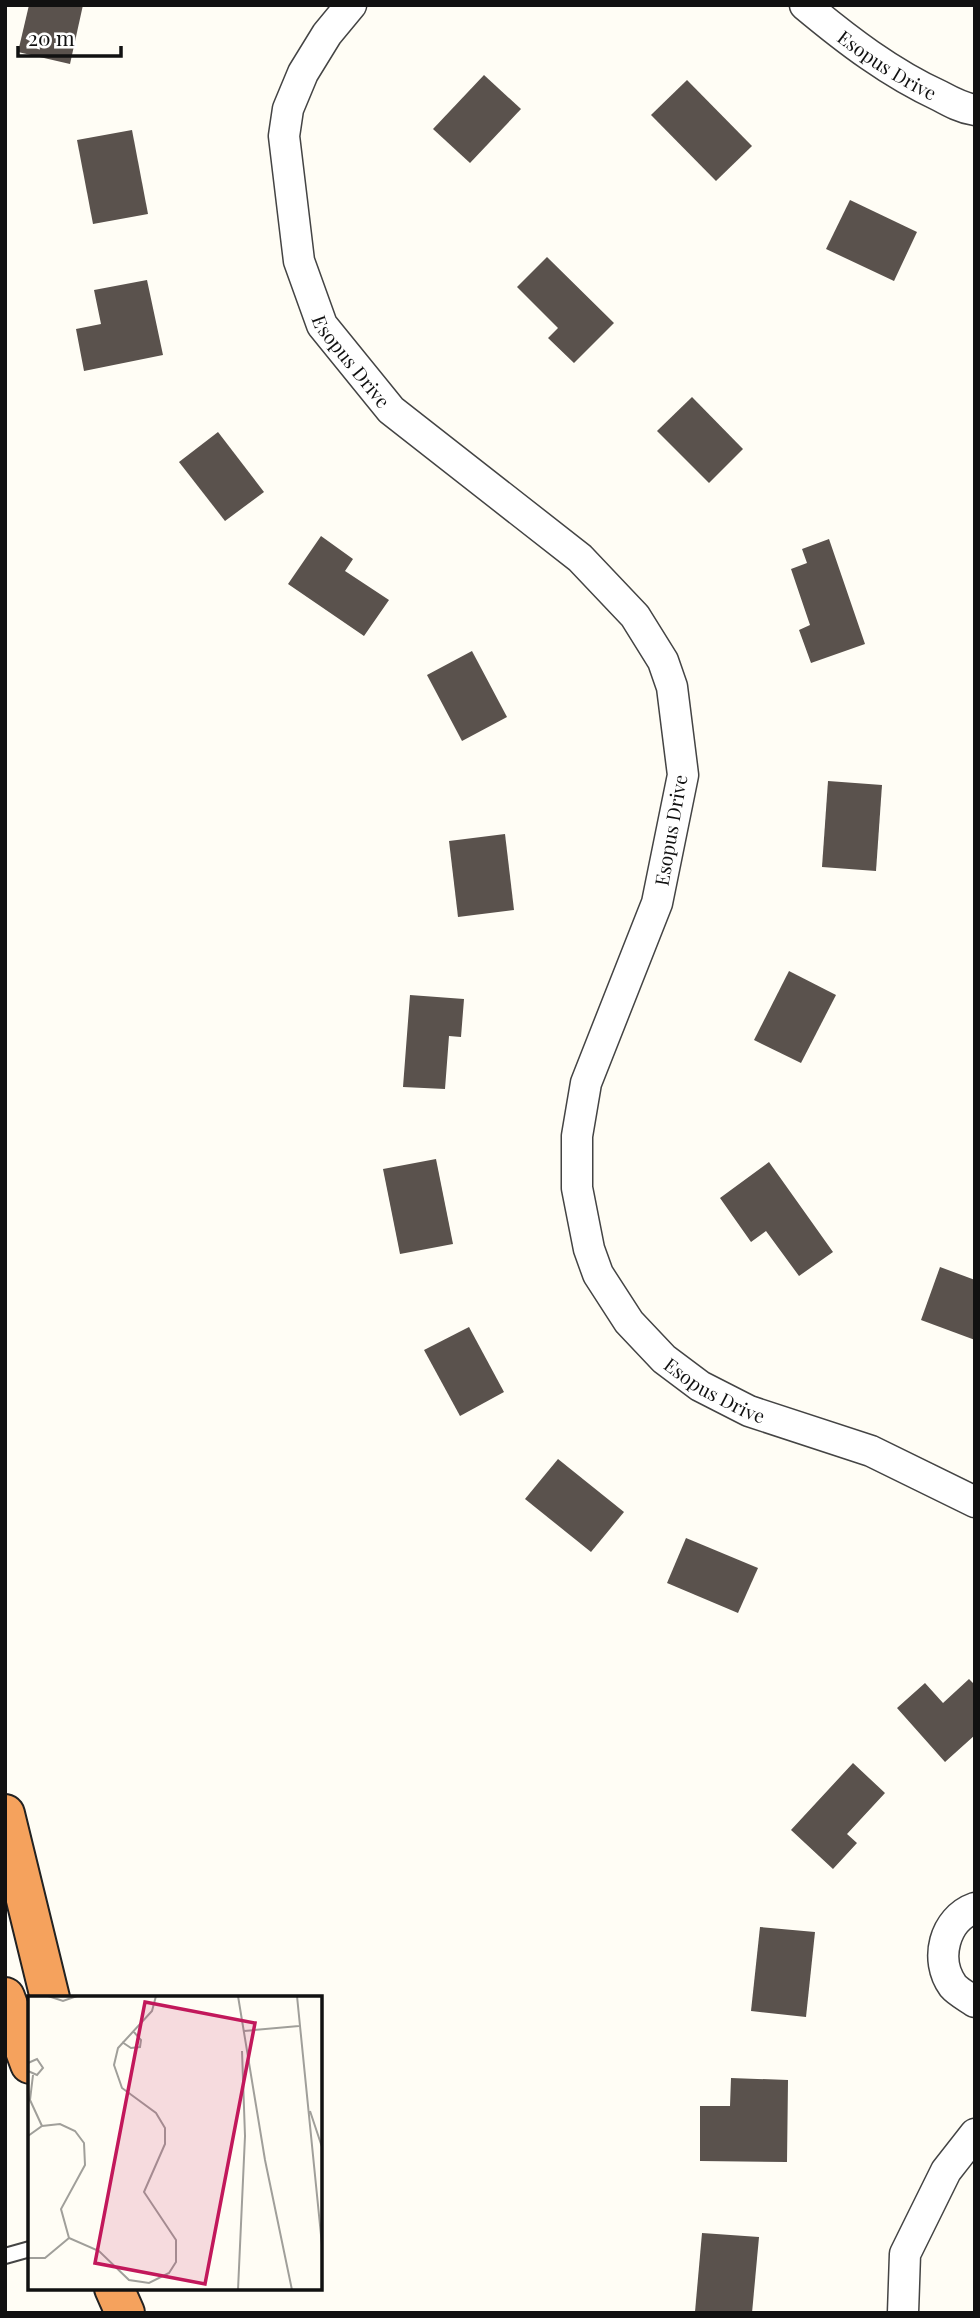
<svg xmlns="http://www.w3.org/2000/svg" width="980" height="2318" viewBox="0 0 980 2318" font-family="'Playfair Display',serif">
<rect width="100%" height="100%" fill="#fffdf5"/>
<g fill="#5a524d">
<path d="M29 5H83L70 64 18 52Z"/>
<path d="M484 75 521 109 470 163 433 129Z"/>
<path d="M687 80 752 146 716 181 651 115Z"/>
<path d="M132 130 148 214 93 224 77 140Z"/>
<path d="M850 200 917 232 894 281 826 249Z"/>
<path d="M547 257 614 323 574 363 548 338 558 328 517 287Z"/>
<path d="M147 280 163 355 84 371 76 329 101 324 94 290Z"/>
<path d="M692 397 743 449 709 483 657 431Z"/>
<path d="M218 432 264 492 225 521 179 462Z"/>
<path d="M321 536 353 559 345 571 389 600 364 636 288 584Z"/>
<path d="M829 539 865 644 811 663 799 630 810 625 791 569 807 563 802 549Z"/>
<path d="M472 651 507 717 462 741 427 675Z"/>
<path d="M828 781 882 785 876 871 822 867Z"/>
<path d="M505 834 514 910 458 917 449 841Z"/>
<path d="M789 971 836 995 801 1063 754 1040Z"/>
<path d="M410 995 464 999 461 1037 449 1036 445 1089 403 1087Z"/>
<path d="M436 1159 453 1244 400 1254 383 1169Z"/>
<path d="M769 1162 833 1252 799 1276 766 1231 751 1242 720 1198Z"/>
<path d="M940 1267 975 1280V1340L921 1320Z"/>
<path d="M469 1327 504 1392 460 1416 424 1350Z"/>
<path d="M558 1459 624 1512 591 1552 525 1499Z"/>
<path d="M686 1538 758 1568 738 1613 667 1583Z"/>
<path d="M969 1679 975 1685V1735L945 1762 897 1708 925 1683 943 1703Z"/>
<path d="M853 1763 885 1793 847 1834 857 1843 833 1869 791 1830Z"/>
<path d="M760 1927 815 1932 806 2017 751 2011Z"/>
<path d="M731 2078 788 2080 787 2162 700 2161V2106H730Z"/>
<path d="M702 2233 759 2237 752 2313 695 2312Z"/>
</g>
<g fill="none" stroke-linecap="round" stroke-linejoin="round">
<g stroke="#444" stroke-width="18">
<path id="service" d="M5 2256 30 2249"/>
</g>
<g stroke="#444" stroke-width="33">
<g id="minor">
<path id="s1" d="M351 5 327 34 303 73 288 109 284 136 299 261 322 325 391 410 580 558 635 616 663 661 672 687 683 775 657 903 586 1083 577 1136V1188L589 1249 598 1274 629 1322 664 1359 700 1386 749 1411 871 1451 975 1502"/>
<path id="s2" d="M805 5C847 40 890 73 940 96 951 102 962 108 975 110"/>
<path d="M975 1908C944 1919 934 1960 953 1986 958 1992 968 1997 975 2002"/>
<path d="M903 2313 905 2254 946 2171 975 2134"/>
</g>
</g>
<g stroke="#222" stroke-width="42">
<g id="motorway">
<path d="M5 1814 50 1998"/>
<path d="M5 1997 30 2064"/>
<path d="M114 2288 125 2313"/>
</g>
</g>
<use href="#service" stroke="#fff" stroke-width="14"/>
<use href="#minor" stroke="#fff" stroke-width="30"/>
<use href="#motorway" stroke="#f5a25d" stroke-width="38"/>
</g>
<g text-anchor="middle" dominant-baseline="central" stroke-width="7" stroke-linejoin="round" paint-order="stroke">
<g font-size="19" fill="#111" stroke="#fff">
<text stroke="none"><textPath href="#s2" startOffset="102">Esopus Drive</textPath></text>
<text stroke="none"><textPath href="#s1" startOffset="390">Esopus Drive</textPath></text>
<text transform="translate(670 830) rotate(-80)">Esopus Drive</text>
<text stroke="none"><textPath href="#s1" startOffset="1629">Esopus Drive</textPath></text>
</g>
</g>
<g transform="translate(28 1996)">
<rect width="294" height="294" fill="#fffdf5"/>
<path fill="none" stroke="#a09f9a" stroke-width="2" d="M20 0 35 5 49 0M210 0 237 164 264 294M269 0 294 249M216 35 271 30M94 46 103 52 112 51 113 44 105 35M0 67 9 63 15 72 9 79 0 75M5 79 2 104 14 130M282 115 294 151M0 140 14 130 32 128 47 135 56 147 57 169 33 213 41 242 71 255 101 284 121 287 141 277 148 266V244L116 196 137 148V132L128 117 94 92 86 69 90 52 124 15 128 0M0 262H17L41 242M210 294 217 140 214 55"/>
<path fill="#c2185b" fill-opacity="0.15" stroke="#c2185b" stroke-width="3.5" d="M117 6 227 27 177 288 67 267Z"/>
<rect width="294" height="294" fill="none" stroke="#111" stroke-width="3.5"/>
</g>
<rect width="980" height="2318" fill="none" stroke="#111111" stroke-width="14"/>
<path d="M18 46v10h103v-10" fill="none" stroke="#111111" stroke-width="3.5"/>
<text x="28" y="46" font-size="21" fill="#111111" stroke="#ffffff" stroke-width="5" paint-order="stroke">20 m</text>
</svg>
